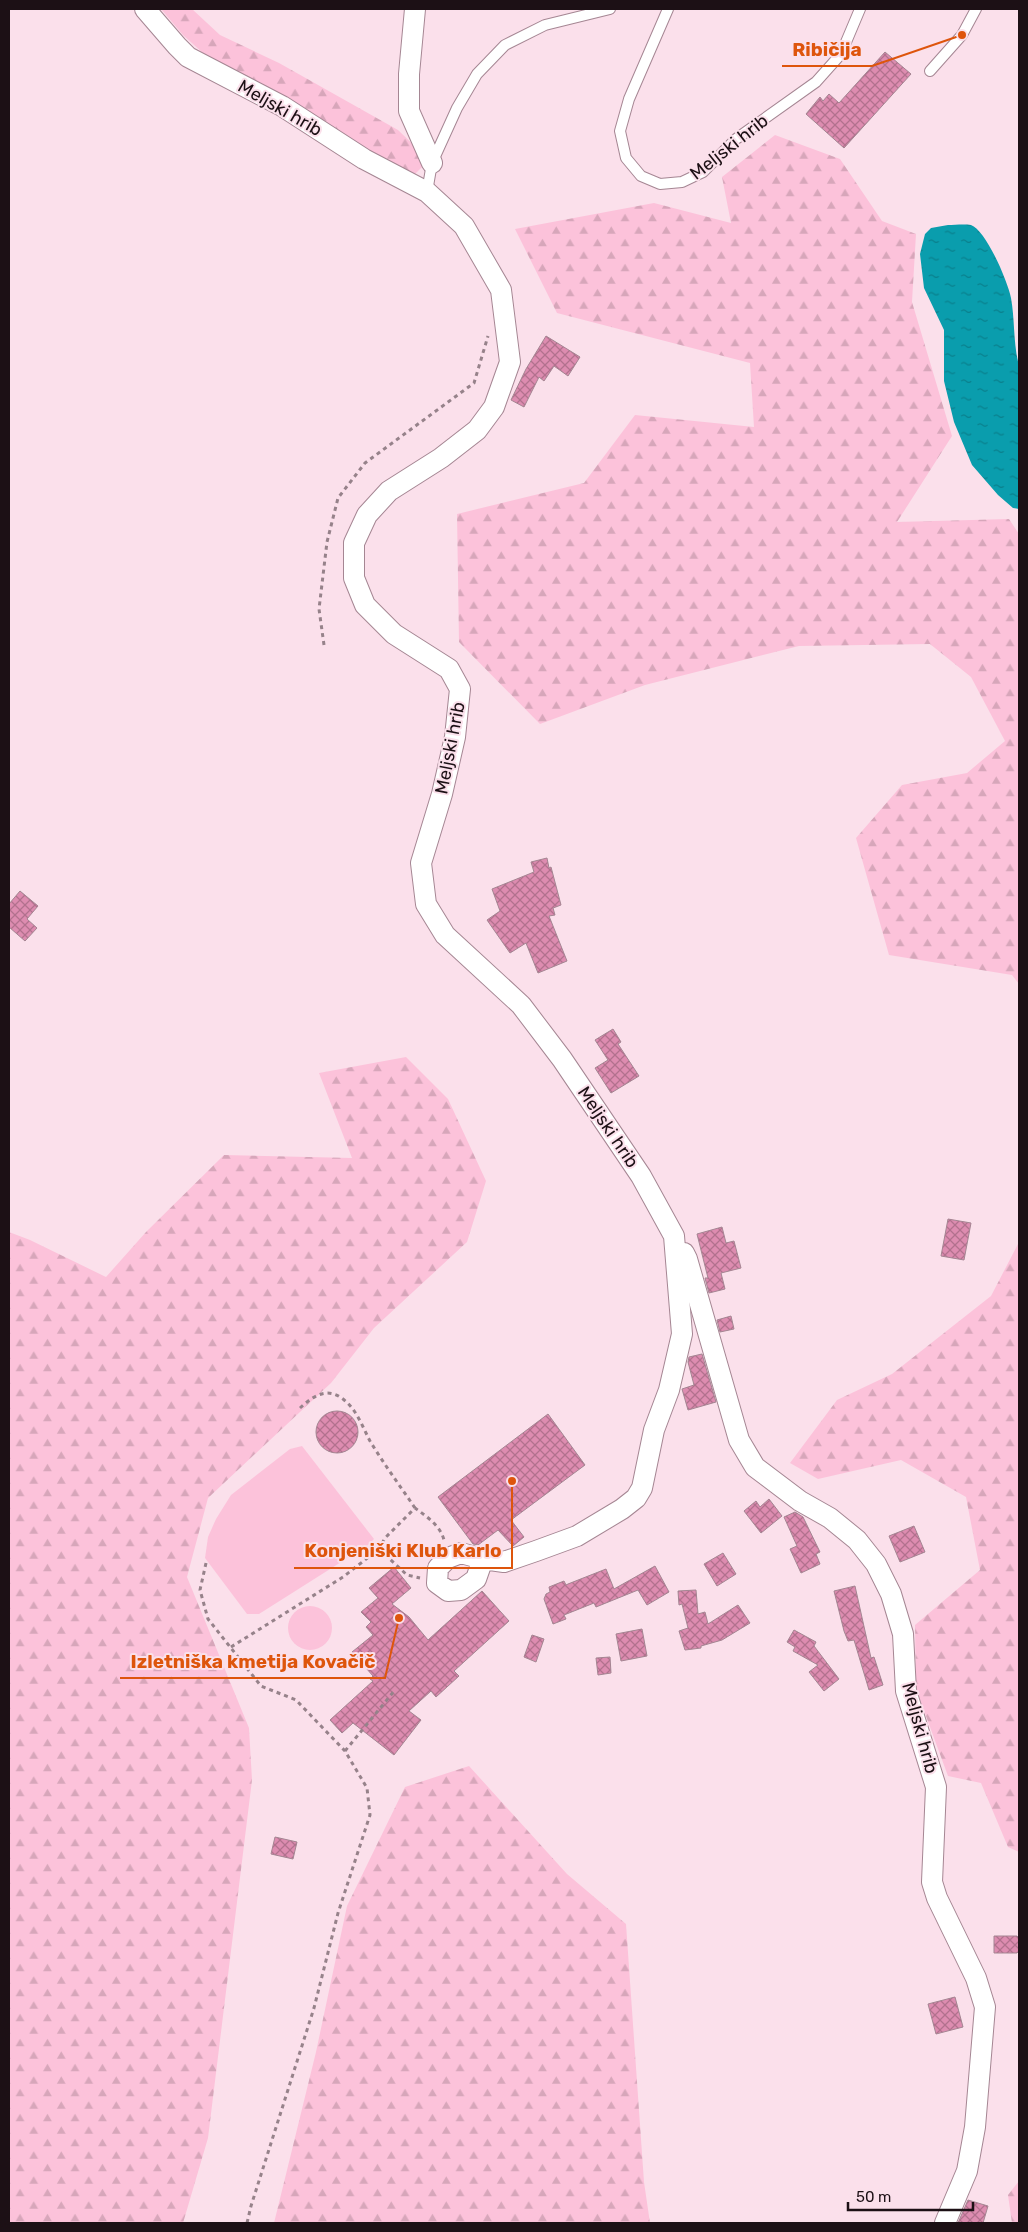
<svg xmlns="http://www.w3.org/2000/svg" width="1028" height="2232" viewBox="0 0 1028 2232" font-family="Rubik,sans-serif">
<defs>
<pattern id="forest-firs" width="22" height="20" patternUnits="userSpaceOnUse" patternTransform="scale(1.25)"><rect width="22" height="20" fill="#fcc2da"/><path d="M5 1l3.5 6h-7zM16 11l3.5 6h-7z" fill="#d7a6ba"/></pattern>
<pattern id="water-ripples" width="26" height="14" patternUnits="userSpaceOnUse" patternTransform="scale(1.25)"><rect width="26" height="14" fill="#0a9dad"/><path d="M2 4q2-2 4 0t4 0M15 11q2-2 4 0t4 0" fill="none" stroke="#0a7f8c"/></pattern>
<pattern id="building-cross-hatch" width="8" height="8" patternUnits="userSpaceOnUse" patternTransform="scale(1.25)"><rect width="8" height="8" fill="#dd8cb0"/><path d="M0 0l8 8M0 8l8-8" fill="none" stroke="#b2718e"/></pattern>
</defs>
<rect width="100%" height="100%" fill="#fbe0eb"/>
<g fill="#fcc2da">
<path d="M302 1446 374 1539 368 1545 259 1614H247L205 1558 208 1537 216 1519 231 1495 290 1449Z"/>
<circle cx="310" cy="1628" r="22"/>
</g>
<g fill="url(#forest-firs)">
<path d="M161 9H192L220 35 279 63 398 130 426 157 425 164 415 174 380 159 263 84 204 54 183 35Z"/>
<path d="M775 135 840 159 882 221 916 234 912 302 952 436 897 522 1009 519 1019 534V984L1012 975 889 955 856 838 902 785 967 773 1005 741 971 677 930 644 799 646 645 685 540 724 459 642 457 514 584 483 635 415 754 427 750 363 557 313 515 229 654 203 731 223 722 177Z"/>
<path d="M406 1057 448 1099 486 1181 467 1242 374 1328 331 1383 208 1498 187 1577 249 1728 252 1780 208 2138 183 2223H9V1232L30 1240 106 1277 146 1232 224 1155 352 1158 319 1073Z"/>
<path d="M1019 1242V1852L1008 1847 981 1783 948 1776 916 1689 915 1625 980 1570 966 1497 901 1460 818 1479 790 1463 837 1400 892 1374 991 1296Z"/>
<path d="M469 1766 567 1874 626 1924 644 2182 650 2223H274L316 2052 347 1906 405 1787Z"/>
<path d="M1019 2181V2223H1012L1008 2195Z"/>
</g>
<path fill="url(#water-ripples)" d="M948 225C954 225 964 224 971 225 986 230 1008 282 1011 298 1015 320 1013 342 1019 366V509L1013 508 998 495 972 465 954 422 944 381V330L924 288 920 254 925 234 931 228Z"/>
<g fill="url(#building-cross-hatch)" stroke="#a48592">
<path d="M885 52 911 74 844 148 806 114 820 97 823 101 829 94 839 103Z"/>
<path d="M546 336 580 357 568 376 554 366 544 381 539 377 524 407 511 400 526 369Z"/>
<path d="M547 858 549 868 551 867 561 905 553 908 555 915 549 916 567 961 538 973 526 943 510 953 487 920 500 911 492 889 534 872 531 862Z"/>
<path d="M20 891 38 906 27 919 37 928 25 941 9 927V904Z"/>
<path d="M613 1029 621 1042 618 1044 639 1076 611 1093 595 1068 608 1060 595 1040Z"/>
<path d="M948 1219 971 1223 964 1260 941 1256Z"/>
<path d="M722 1227 726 1243 734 1241 741 1268 721 1273 725 1289 709 1293 705 1278H708L697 1234Z"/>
<path d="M731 1316 734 1329 720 1332 717 1320Z"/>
<path d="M702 1354 716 1402 688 1410 682 1389 694 1385 688 1362 689 1357Z"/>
<circle cx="337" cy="1432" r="21"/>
<path d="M548 1414 585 1465 511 1520 524 1537 513 1546 498 1530 478 1545 473 1544 438 1497Z"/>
<path d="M769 1499 782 1516 761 1533 744 1511 756 1501 760 1507Z"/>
<path d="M795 1512 803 1517 820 1552 816 1554 820 1564 801 1573 790 1549 797 1546 784 1517Z"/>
<path d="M914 1526 925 1552 900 1562 889 1536Z"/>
<path d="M723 1553 736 1574 717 1586 704 1564Z"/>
<path d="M655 1566 669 1592 647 1605 638 1590 596 1607 594 1603 564 1615 566 1619 553 1624 544 1599 546 1594 550 1592 549 1587 564 1581 566 1585 568 1584 606 1569 614 1589Z"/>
<path d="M394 1567 411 1588 392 1604 409 1617 428 1640 482 1591 509 1621 454 1671 459 1676 436 1697 431 1691 409 1711 421 1720 394 1755 353 1723 342 1733 330 1720 373 1681 370 1679 373 1676 352 1652 373 1635 366 1627 371 1622 361 1612 378 1598 369 1588Z"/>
<path d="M855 1586 871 1658 874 1657 883 1685 869 1690 854 1640 848 1641 844 1631 834 1591Z"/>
<path d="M696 1590 698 1614 705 1612 708 1624 738 1605 750 1623 722 1640 701 1646V1648L685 1650 679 1631 688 1628 682 1604 679 1605 678 1591Z"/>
<path d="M642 1629 647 1656 621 1661 616 1634Z"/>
<path d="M794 1630 816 1642 814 1646 839 1679 824 1691 809 1672 818 1665 793 1651 795 1647 787 1642Z"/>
<path d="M532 1635 544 1639 536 1662 524 1657Z"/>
<path d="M610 1657 611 1673 598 1675 596 1658Z"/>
<path d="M275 1837 297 1842 293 1859 271 1854Z"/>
<path d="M994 1936H1017L1019 1938V1951L1017 1953H994Z"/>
<path d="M955 1997 963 2027 936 2034 928 2004Z"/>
<path d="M968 2200 988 2206 983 2223H958Z"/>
</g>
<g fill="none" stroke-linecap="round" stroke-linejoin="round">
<g stroke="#a58693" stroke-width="12">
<g id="service">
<path d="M668 9 629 99 620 131 626 158 641 176 660 184 682 182 703 172 736 139 816 82 841 54 860 9"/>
<path d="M930 71 962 35 976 9"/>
<path d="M427 192 432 163 457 108 477 74 505 45 545 25 610 9"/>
</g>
</g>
<g stroke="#a58693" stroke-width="22">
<g id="minor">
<path d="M145 9 177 46 188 57 282 106 364 159 427 192 464 226 501 290 510 362 494 407 477 430 441 458 389 491 367 515 354 543V578L365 605 394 634 449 669 460 689 455 737 442 794 421 863 426 904 445 935 521 1005 562 1059 641 1176 674 1236 682 1334 669 1390 654 1430 642 1488 636 1498 622 1509 577 1536 536 1551 504 1562 483 1559 461 1553 448 1558 438 1568 437 1583 448 1591 461 1590 476 1579 483 1559"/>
<path d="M415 9 409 74V111L432 163"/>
<path d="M684 1253 687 1259 739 1440 755 1467 800 1501 830 1518 857 1540 876 1564 891 1594 903 1634 906 1691 936 1787 932 1882 937 1898 976 1978 985 2007 975 2127 967 2171 945 2223"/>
</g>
</g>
<g stroke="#96828a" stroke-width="3" stroke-dasharray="4 4" stroke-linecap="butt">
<path d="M324 645 319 609 327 542 338 498 365 463 474 383 488 336"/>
<path d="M300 1408C311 1398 325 1387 340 1397 356 1407 362 1426 370 1441 384 1464 400 1486 415 1508"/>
<path d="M379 1549 407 1575 420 1578"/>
<path d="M206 1563 200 1590 208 1619 261 1686 296 1700 345 1751 367 1788 370 1815 338 1913 314 2008 251 2206 247 2223"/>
<path d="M231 1647 343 1577 379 1549 385 1538 415 1508C427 1517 440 1525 444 1540"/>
<path d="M345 1751 395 1690"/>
</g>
<use href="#service" stroke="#fff" stroke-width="10"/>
<use href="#minor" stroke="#fff" stroke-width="20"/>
</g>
<g text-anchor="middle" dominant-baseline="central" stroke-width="4" stroke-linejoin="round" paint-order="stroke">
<g font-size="18" fill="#1c1015" stroke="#fbe0eb">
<text transform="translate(280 108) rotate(30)">Meljski hrib</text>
<text transform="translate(729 147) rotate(-38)">Meljski hrib</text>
<text transform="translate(450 748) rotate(-79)">Meljski hrib</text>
<text transform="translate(608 1127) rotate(56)">Meljski hrib</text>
<text transform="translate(920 1728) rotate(75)">Meljski hrib</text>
</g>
</g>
<path fill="none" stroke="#de550c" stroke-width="2" d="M962 35L872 66H782M512 1481L512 1568H294M399 1618L385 1678H120"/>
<g fill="#de550c" stroke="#fbe0eb" stroke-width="2">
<circle cx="962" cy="35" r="5"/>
<circle cx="512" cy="1481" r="5"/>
<circle cx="399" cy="1618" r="5"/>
</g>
<g font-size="19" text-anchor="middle" font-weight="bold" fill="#de550c" stroke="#fbe0eb" stroke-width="4" stroke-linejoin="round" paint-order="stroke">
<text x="827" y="56">Ribičija</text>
<text x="403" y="1557">Konjeniški Klub Karlo</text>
<text x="253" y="1668">Izletniška kmetija Kovačič</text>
</g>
<rect width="1028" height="2232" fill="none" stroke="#1c1015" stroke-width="20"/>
<path d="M848 2202v8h125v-8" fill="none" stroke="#1c1015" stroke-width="2.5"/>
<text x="856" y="2202" font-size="15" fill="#1c1015" stroke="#fbe0eb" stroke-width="4" paint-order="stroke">50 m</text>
</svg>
